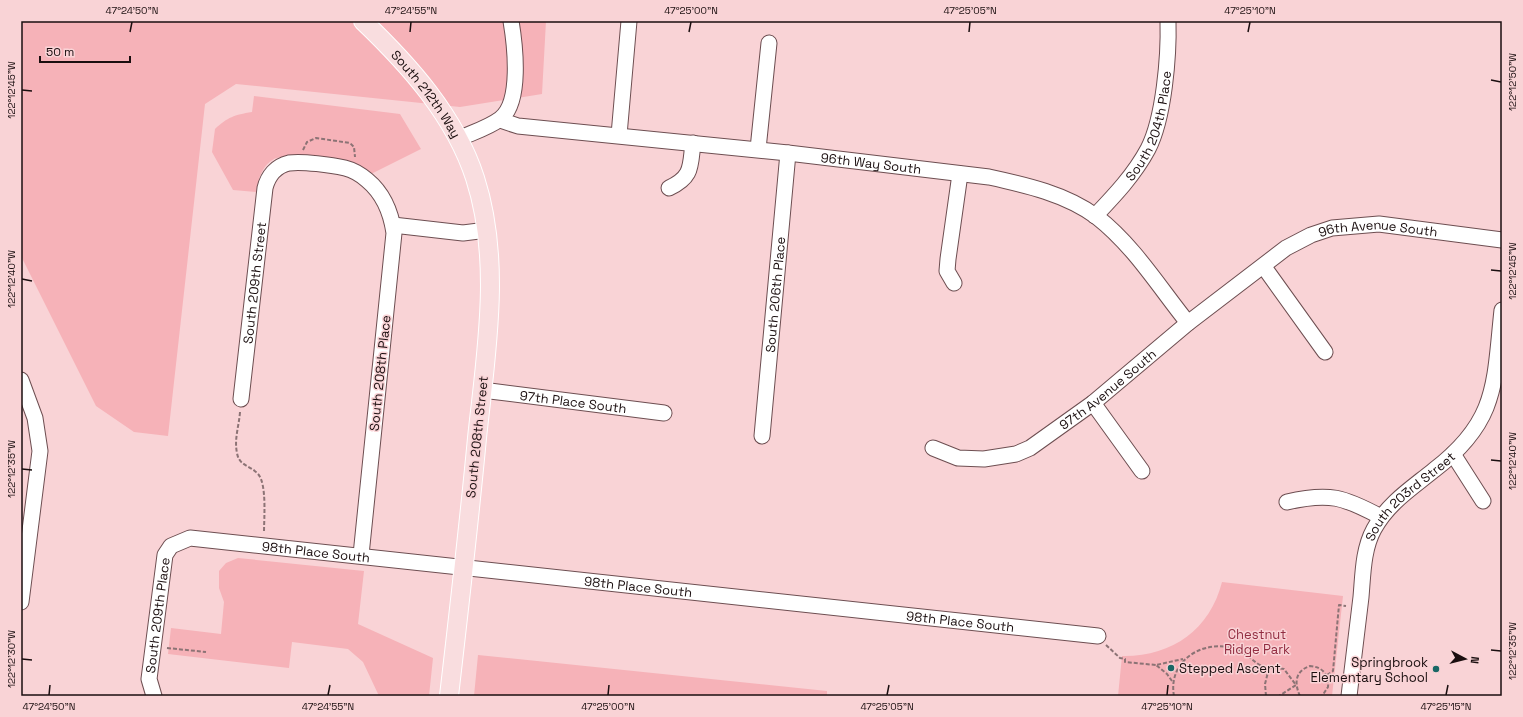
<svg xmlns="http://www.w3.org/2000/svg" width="1523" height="717" viewBox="0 0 1523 717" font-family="'Space Grotesk',sans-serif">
<rect width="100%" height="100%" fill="#f9d3d6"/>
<g fill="#f6b2b8">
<path d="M21 21H546L542 94 460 107 236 84 205 104 168 436 134 432 96 406 21 256Z"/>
<path d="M254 96 400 114 421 149 369 175C360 170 351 164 341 161 329 157 285 153 274 159 262 165 258 180 256 192L233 190 212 152 215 129C228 117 234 115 252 112Z"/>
<path d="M238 558 364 571 358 624 433 658 429 696H379L363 662 348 649 292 642 289 668 168 654 171 628 221 634 224 602 219 588V571L226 563Z"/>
<path d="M1222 582 1343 596 1332 696H1118L1122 656C1171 657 1210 630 1222 582Z"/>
<path d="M478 655 827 691V696H474Z"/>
</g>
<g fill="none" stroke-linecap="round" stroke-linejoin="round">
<g stroke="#6d4e51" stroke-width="17">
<g id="minor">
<path id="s1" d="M500 120 518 126 788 153 989 177C1026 185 1066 194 1097 217 1134 246 1159 287 1188 323"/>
<path d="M619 135 629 21"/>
<path d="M458 139C471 133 488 128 500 119 522 103 515 45 511 21"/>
<path d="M758 149 769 43"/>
<path d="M669 188C693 177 690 166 693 143"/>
<path id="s2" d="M1095 216C1115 195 1134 175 1148 149 1164 118 1169 56 1168 21"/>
<path d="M393 225 463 233 487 230"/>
<path d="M1264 267 1325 352"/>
<path d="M954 283 947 271 948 259 960 174"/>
<path d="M21 380 35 418 40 451 21 602"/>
<path id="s3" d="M482 390 664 413"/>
<path id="s4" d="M241 399 265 188C268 176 276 166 289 163 302 161 332 165 345 168 353 170 360 174 367 180 384 194 391 212 394 233L361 555"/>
<path d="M1093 403 1142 471"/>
<path id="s5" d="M762 436 788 153"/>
<path id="s6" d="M933 448 958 458 984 459 1016 454 1030 448 1093 403 1188 323 1286 248 1311 235 1332 228 1379 224 1502 240"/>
<path d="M1453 454 1483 501"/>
<path d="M1287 502C1329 492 1344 497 1381 517"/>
<path id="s7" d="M154 696 149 679 165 555 171 546 190 538 1098 636"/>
<path id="s8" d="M1349 696C1353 663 1357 630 1361 597 1363 574 1363 549 1374 529 1388 503 1412 488 1434 470 1498 421 1494 384 1502 310"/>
</g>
</g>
<g stroke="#fff" stroke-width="20">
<g id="major">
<path id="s9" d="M363 21C409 65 455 116 475 178 502 261 486 353 477 438 469 524 459 610 449 696"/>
</g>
</g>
<g stroke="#8c7375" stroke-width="2" stroke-dasharray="4 2" stroke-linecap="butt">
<path d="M303 150 307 142 316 138 350 143 354 147 355 157"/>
<path d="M240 412C239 426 234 439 237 453 239 466 250 465 258 474 267 484 264 518 264 532"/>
<path d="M1106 645 1120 658 1125 659V662L1156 665"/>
<path d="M167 648 206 652"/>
<path d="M1327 675 1333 671 1339 605 1346 606"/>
<path d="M1172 681 1167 674 1156 665 1183 659"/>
<path d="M1174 696C1168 664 1197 642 1228 647 1245 650 1248 658 1260 665 1267 670 1276 667 1284 669L1296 685 1279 696"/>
<path d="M1266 696 1265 684 1269 668"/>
<path d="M1300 696C1294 683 1295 671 1310 666 1323 667 1329 675 1328 687L1322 696"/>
</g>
<use href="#minor" stroke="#fff" stroke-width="15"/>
<use href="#major" stroke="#f9dddf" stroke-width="18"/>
</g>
<path fill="none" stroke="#1a0e0f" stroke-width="1.5" d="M130 32 132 22M410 32 411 22M689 32 691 22M969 32 970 22M1248 32 1250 22M1491 80 1501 82M22 90 32 91M1491 270 1501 271M22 279 32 281M1491 460 1501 461M22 469 32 470M1491 650 1501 651M22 659 32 660M49 695 50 685M328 695 330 685M608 695 609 685M887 695 889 685M1167 695 1168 685M1446 695 1448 685"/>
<g fill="#196765" stroke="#f9d3d6" stroke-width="1.5">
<circle cx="1171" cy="668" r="4"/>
<circle cx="1436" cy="669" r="4"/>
</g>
<g text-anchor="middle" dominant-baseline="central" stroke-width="3" stroke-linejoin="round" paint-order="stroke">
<g font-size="13" fill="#1a0e0f" stroke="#f9d3d6">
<text stroke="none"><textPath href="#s9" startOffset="97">South 212th Way</textPath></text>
<text stroke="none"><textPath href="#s2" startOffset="108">South 204th Place</textPath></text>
<text stroke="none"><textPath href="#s1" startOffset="374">96th Way South</textPath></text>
<text stroke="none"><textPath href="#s6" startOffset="522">96th Avenue South</textPath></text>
<text stroke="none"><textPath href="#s4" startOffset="117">South 209th Street</textPath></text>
<text stroke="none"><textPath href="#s5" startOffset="142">South 206th Place</textPath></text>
<text transform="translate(380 373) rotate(-84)">South 208th Place</text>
<text stroke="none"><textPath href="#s6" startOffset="198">97th Avenue South</textPath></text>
<text stroke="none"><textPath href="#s3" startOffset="92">97th Place South</textPath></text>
<text transform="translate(477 437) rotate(-84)">South 208th Street</text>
<text stroke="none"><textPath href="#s8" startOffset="218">South 203rd Street</textPath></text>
<text stroke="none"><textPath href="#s7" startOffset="301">98th Place South</textPath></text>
<text stroke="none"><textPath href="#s7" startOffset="625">98th Place South</textPath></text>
<text stroke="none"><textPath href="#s7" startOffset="82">South 209th Place</textPath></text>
<text stroke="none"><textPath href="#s7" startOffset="949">98th Place South</textPath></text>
</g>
<g font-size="13" fill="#922d41" stroke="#f9d3d6">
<text x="1257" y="634">Chestnut<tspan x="1257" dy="15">Ridge Park</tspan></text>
</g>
<g font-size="13" fill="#1a0e0f" stroke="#f9d3d6" text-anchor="end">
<text x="1428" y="662">Springbrook<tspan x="1428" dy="15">Elementary School</tspan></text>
<text x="1179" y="668" text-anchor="start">Stepped Ascent</text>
</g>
</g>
<rect width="1523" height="717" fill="none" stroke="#f9d3d6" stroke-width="44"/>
<g transform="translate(1465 659) rotate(97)" stroke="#f9d3d6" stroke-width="3" paint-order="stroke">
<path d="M0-3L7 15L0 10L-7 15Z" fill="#1a0e0f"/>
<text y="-6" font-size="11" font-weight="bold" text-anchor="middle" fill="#1a0e0f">N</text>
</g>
<path d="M40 56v6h90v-6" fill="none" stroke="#1a0e0f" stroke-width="2"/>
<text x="46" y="56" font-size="12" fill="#1a0e0f" stroke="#f9d3d6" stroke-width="3" paint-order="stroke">50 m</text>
<rect x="22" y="22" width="1479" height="673" fill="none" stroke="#1a0e0f" stroke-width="1.5"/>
<g font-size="10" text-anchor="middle" fill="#1a0e0f">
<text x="132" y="14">47°24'50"N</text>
<text x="411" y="14">47°24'55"N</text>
<text x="691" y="14">47°25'00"N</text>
<text x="970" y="14">47°25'05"N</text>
<text x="1250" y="14">47°25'10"N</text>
<text transform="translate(1512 82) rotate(-90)" y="4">122°12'50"W</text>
<text transform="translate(11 90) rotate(-90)" y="4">122°12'45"W</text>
<text transform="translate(1512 271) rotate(-90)" y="4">122°12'45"W</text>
<text transform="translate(11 279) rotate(-90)" y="4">122°12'40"W</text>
<text transform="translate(1512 461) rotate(-90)" y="4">122°12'40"W</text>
<text transform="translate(11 469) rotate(-90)" y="4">122°12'35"W</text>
<text transform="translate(1512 651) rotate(-90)" y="4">122°12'35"W</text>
<text transform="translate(11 659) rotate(-90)" y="4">122°12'30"W</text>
<text x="49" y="710">47°24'50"N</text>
<text x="328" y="710">47°24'55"N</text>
<text x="608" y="710">47°25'00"N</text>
<text x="887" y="710">47°25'05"N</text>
<text x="1167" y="710">47°25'10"N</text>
<text x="1446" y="710">47°25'15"N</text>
</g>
</svg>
